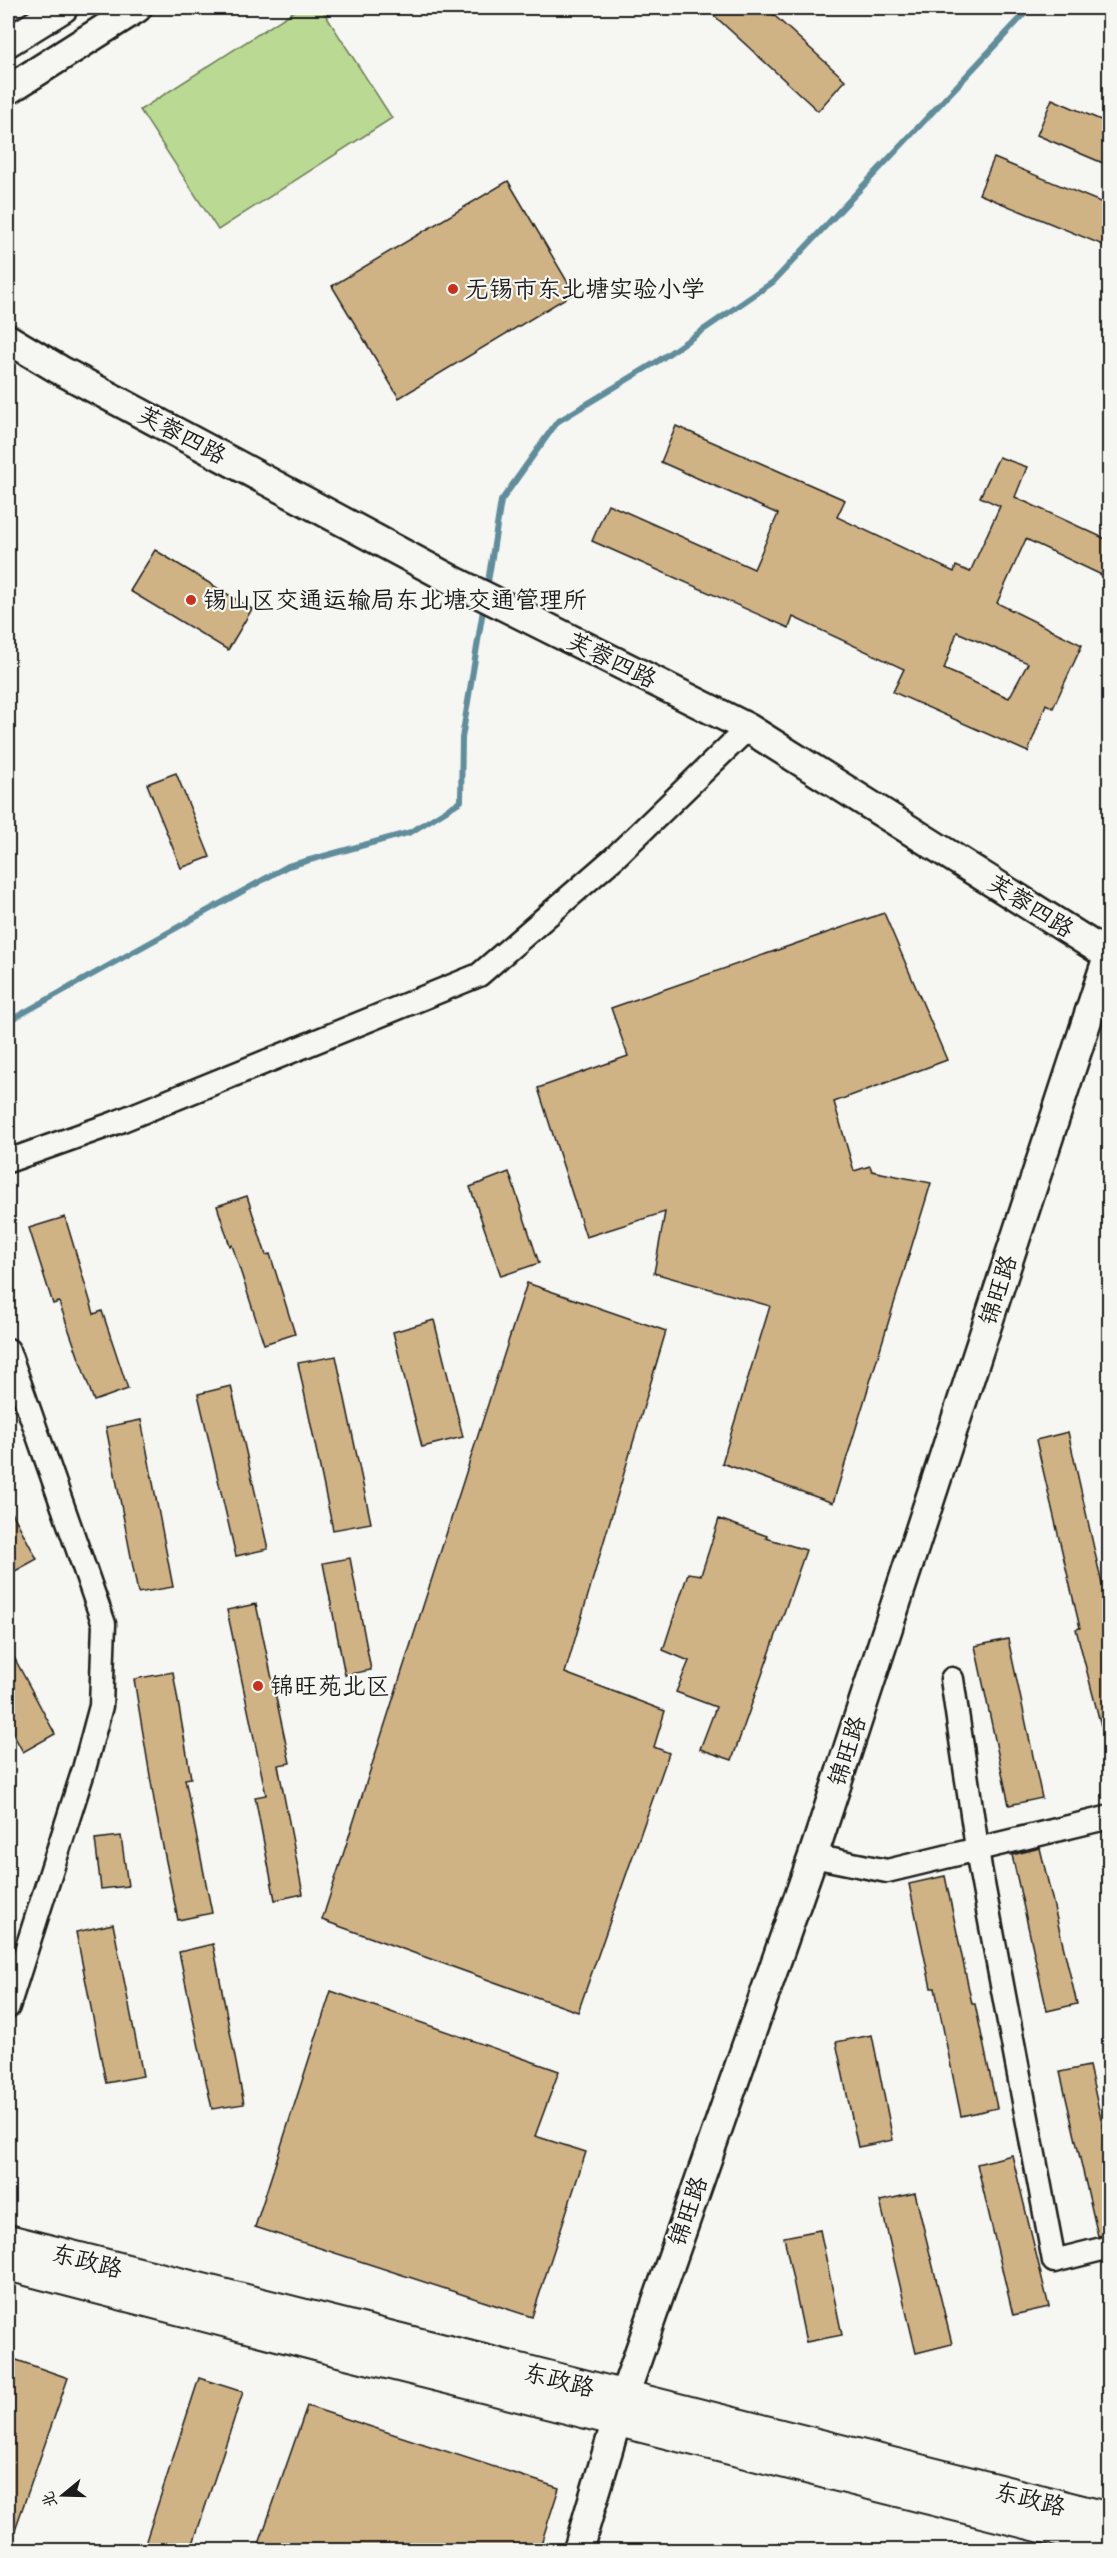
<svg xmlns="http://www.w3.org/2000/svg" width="1117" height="2558" viewBox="0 0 1117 2558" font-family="Caveat,'LXGW WenKai TC',sans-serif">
<rect width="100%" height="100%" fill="#f6f6f2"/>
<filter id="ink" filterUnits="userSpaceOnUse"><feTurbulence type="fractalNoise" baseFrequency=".0167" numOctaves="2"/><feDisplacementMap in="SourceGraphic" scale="12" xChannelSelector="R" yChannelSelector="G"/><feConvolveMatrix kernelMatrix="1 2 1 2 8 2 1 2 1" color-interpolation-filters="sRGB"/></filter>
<g filter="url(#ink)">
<path fill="#bada93" stroke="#6b7b58" stroke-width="1.5" d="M299 8H321L392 118 218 230 140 110Z"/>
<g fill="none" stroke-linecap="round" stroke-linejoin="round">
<g stroke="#608d9b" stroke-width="6">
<path d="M487 588 501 501 557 422 658 361 773 282 1030 8"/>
<path d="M8 1018 16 1017 288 866 411 832 461 801 462 738 484 604"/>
</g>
</g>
<g fill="#d0b385" stroke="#1c1c1c" stroke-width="1.5" fill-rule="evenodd">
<path d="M706 8H766L845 80 818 111Z"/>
<path d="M1052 99 1110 124V166L1037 135Z"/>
<path d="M994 158 1110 206V248L979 194Z"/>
<path d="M508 181 574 293 399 398 332 286Z"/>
<path d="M676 426 845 500 837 517 954 572 956 566 970 572 1000 506 980 497 999 457 1027 467 1015 497 1110 541V579L1026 539 997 603 1082 645 1053 708 1046 704 1028 752 893 692 904 669 793 617 789 628 592 541 608 504 754 569 778 514 661 462ZM957 632 1028 663 1009 698 944 669Z"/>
<path d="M155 550 252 609 228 650 130 591Z"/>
<path d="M176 773 210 857 181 868 147 784Z"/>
<path d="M884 913 947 1060 834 1102 854 1171 870 1166 872 1171 931 1183 833 1503 722 1463 770 1306 654 1273 665 1212 586 1237 538 1088 628 1056 611 1008Z"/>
<path d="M509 1172 539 1263 501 1276 470 1187Z"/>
<path d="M247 1196 266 1255 270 1254 295 1334 264 1344 232 1245 230 1246 217 1206Z"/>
<path d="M65 1217 94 1314 102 1311 128 1389 94 1401 59 1302 53 1304 29 1228Z"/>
<path d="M527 1283 666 1331 565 1673 665 1711 654 1747 669 1753 578 2012 322 1920Z"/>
<path d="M434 1320 463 1437 422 1447 393 1332Z"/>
<path d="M336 1356 371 1523 333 1530 298 1363Z"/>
<path d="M231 1386 268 1549 236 1556 198 1394Z"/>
<path d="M141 1420 173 1587 138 1593 106 1427Z"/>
<path d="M1068 1432 1110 1620V1737L1104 1738 1076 1629 1080 1628 1036 1440Z"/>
<path d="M8 1505 37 1559 8 1575Z"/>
<path d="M719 1519 767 1536 766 1538 806 1550 732 1760 700 1749 716 1707 676 1692 689 1661 663 1650 688 1573 701 1575Z"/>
<path d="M350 1558 371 1670 345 1675 323 1563Z"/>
<path d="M256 1604 290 1763 278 1765 303 1894 275 1900 255 1797 266 1795 227 1610Z"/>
<path d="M1008 1639 1042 1798 1009 1805 975 1646Z"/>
<path d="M8 1646 55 1734 23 1752 8 1724Z"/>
<path d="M173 1672 191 1778 185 1779 212 1913 178 1920 156 1812 134 1679Z"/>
<path d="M121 1836 128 1886 101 1889 95 1839Z"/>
<path d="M1040 1848 1077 2004 1047 2011 1012 1855Z"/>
<path d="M945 1876 972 2004H975L997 2108 961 2116 935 1988H931L909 1884Z"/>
<path d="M113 1924 143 2076 106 2083 76 1932Z"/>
<path d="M213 1944 244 2104 212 2109 179 1952Z"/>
<path d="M331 1991 559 2071 535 2136 586 2152 532 2317 255 2227Z"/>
<path d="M872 2035 893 2140 858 2147 836 2042Z"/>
<path d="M1089 2066 1110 2159V2234L1098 2236 1060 2072Z"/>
<path d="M1012 2155 1049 2307 1013 2315 977 2164Z"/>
<path d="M915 2193 952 2344 916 2353 880 2201Z"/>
<path d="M820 2230 842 2335 806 2342 784 2237Z"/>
<path d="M8 2357 68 2378 10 2544H8Z"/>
<path d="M199 2378 243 2392 191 2550H143Z"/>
<path d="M307 2406 559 2488 539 2550H257Z"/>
</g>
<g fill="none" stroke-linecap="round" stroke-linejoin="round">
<g stroke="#1c1c1c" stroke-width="27">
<g id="minor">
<path d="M8 1161 115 1123 479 975 614 858 748 728"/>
<path d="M8 1350 104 1624 101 1706 84 1769 8 2007"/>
<path d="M952 1679 980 1868 1054 2261 1110 2247"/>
<path d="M813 1856 887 1871 1110 1817"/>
</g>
</g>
<g stroke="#1c1c1c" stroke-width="33">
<g id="tertiary">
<path d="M8 42 63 8"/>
<path d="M8 90 137 8"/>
<path d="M8 339 60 370 454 581 748 728 1108 955"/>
<path d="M578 2550 624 2396 813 1856 1110 950"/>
</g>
</g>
<g stroke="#1c1c1c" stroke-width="36">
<g id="secondary">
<path d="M8 2241 1110 2519"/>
<path d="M8 2264 343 2351 1110 2543"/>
</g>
</g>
<use href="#minor" stroke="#f6f6f2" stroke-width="22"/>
<use href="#tertiary" stroke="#f6f6f2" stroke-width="28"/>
<use href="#secondary" stroke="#f6f6f2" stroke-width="32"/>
</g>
</g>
<g fill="#c8321e" stroke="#f6f6f2" stroke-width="2">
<circle cx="453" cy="289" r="6"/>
<circle cx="191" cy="600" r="6"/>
<circle cx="258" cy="1686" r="6"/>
</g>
<g text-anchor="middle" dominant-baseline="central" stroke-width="4.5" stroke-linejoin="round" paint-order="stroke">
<g font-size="24" fill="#1c1c1c" stroke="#f6f6f2" text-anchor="start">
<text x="465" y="289">无锡市东北塘实验小学</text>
<text x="203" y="600">锡山区交通运输局东北塘交通管理所</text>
<text x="270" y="1686">锦旺苑北区</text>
</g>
<g font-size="24" fill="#1c1c1c" stroke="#f6f6f2">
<text transform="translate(182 435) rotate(28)">芙蓉四路</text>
<text transform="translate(612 660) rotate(26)">芙蓉四路</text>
<text transform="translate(1031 906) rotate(32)">芙蓉四路</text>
<text transform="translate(998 1290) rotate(-72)">锦旺路</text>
<text transform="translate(847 1751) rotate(-72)">锦旺路</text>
<text transform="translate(688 2211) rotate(-71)">锦旺路</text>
<text transform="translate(87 2261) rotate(14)">东政路</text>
<text transform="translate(559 2380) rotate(14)">东政路</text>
<text transform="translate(1030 2499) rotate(14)">东政路</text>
</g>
</g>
<rect width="1117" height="2558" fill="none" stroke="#f6f6f2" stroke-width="30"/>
<rect x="15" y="15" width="1087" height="2528" fill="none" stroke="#1c1c1c" stroke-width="2" filter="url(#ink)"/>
<g transform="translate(63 2495) rotate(251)" stroke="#f6f6f2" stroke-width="4.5" paint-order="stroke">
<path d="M0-4.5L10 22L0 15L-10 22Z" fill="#1c1c1c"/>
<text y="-9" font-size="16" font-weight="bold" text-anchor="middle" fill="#1c1c1c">北</text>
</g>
</svg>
